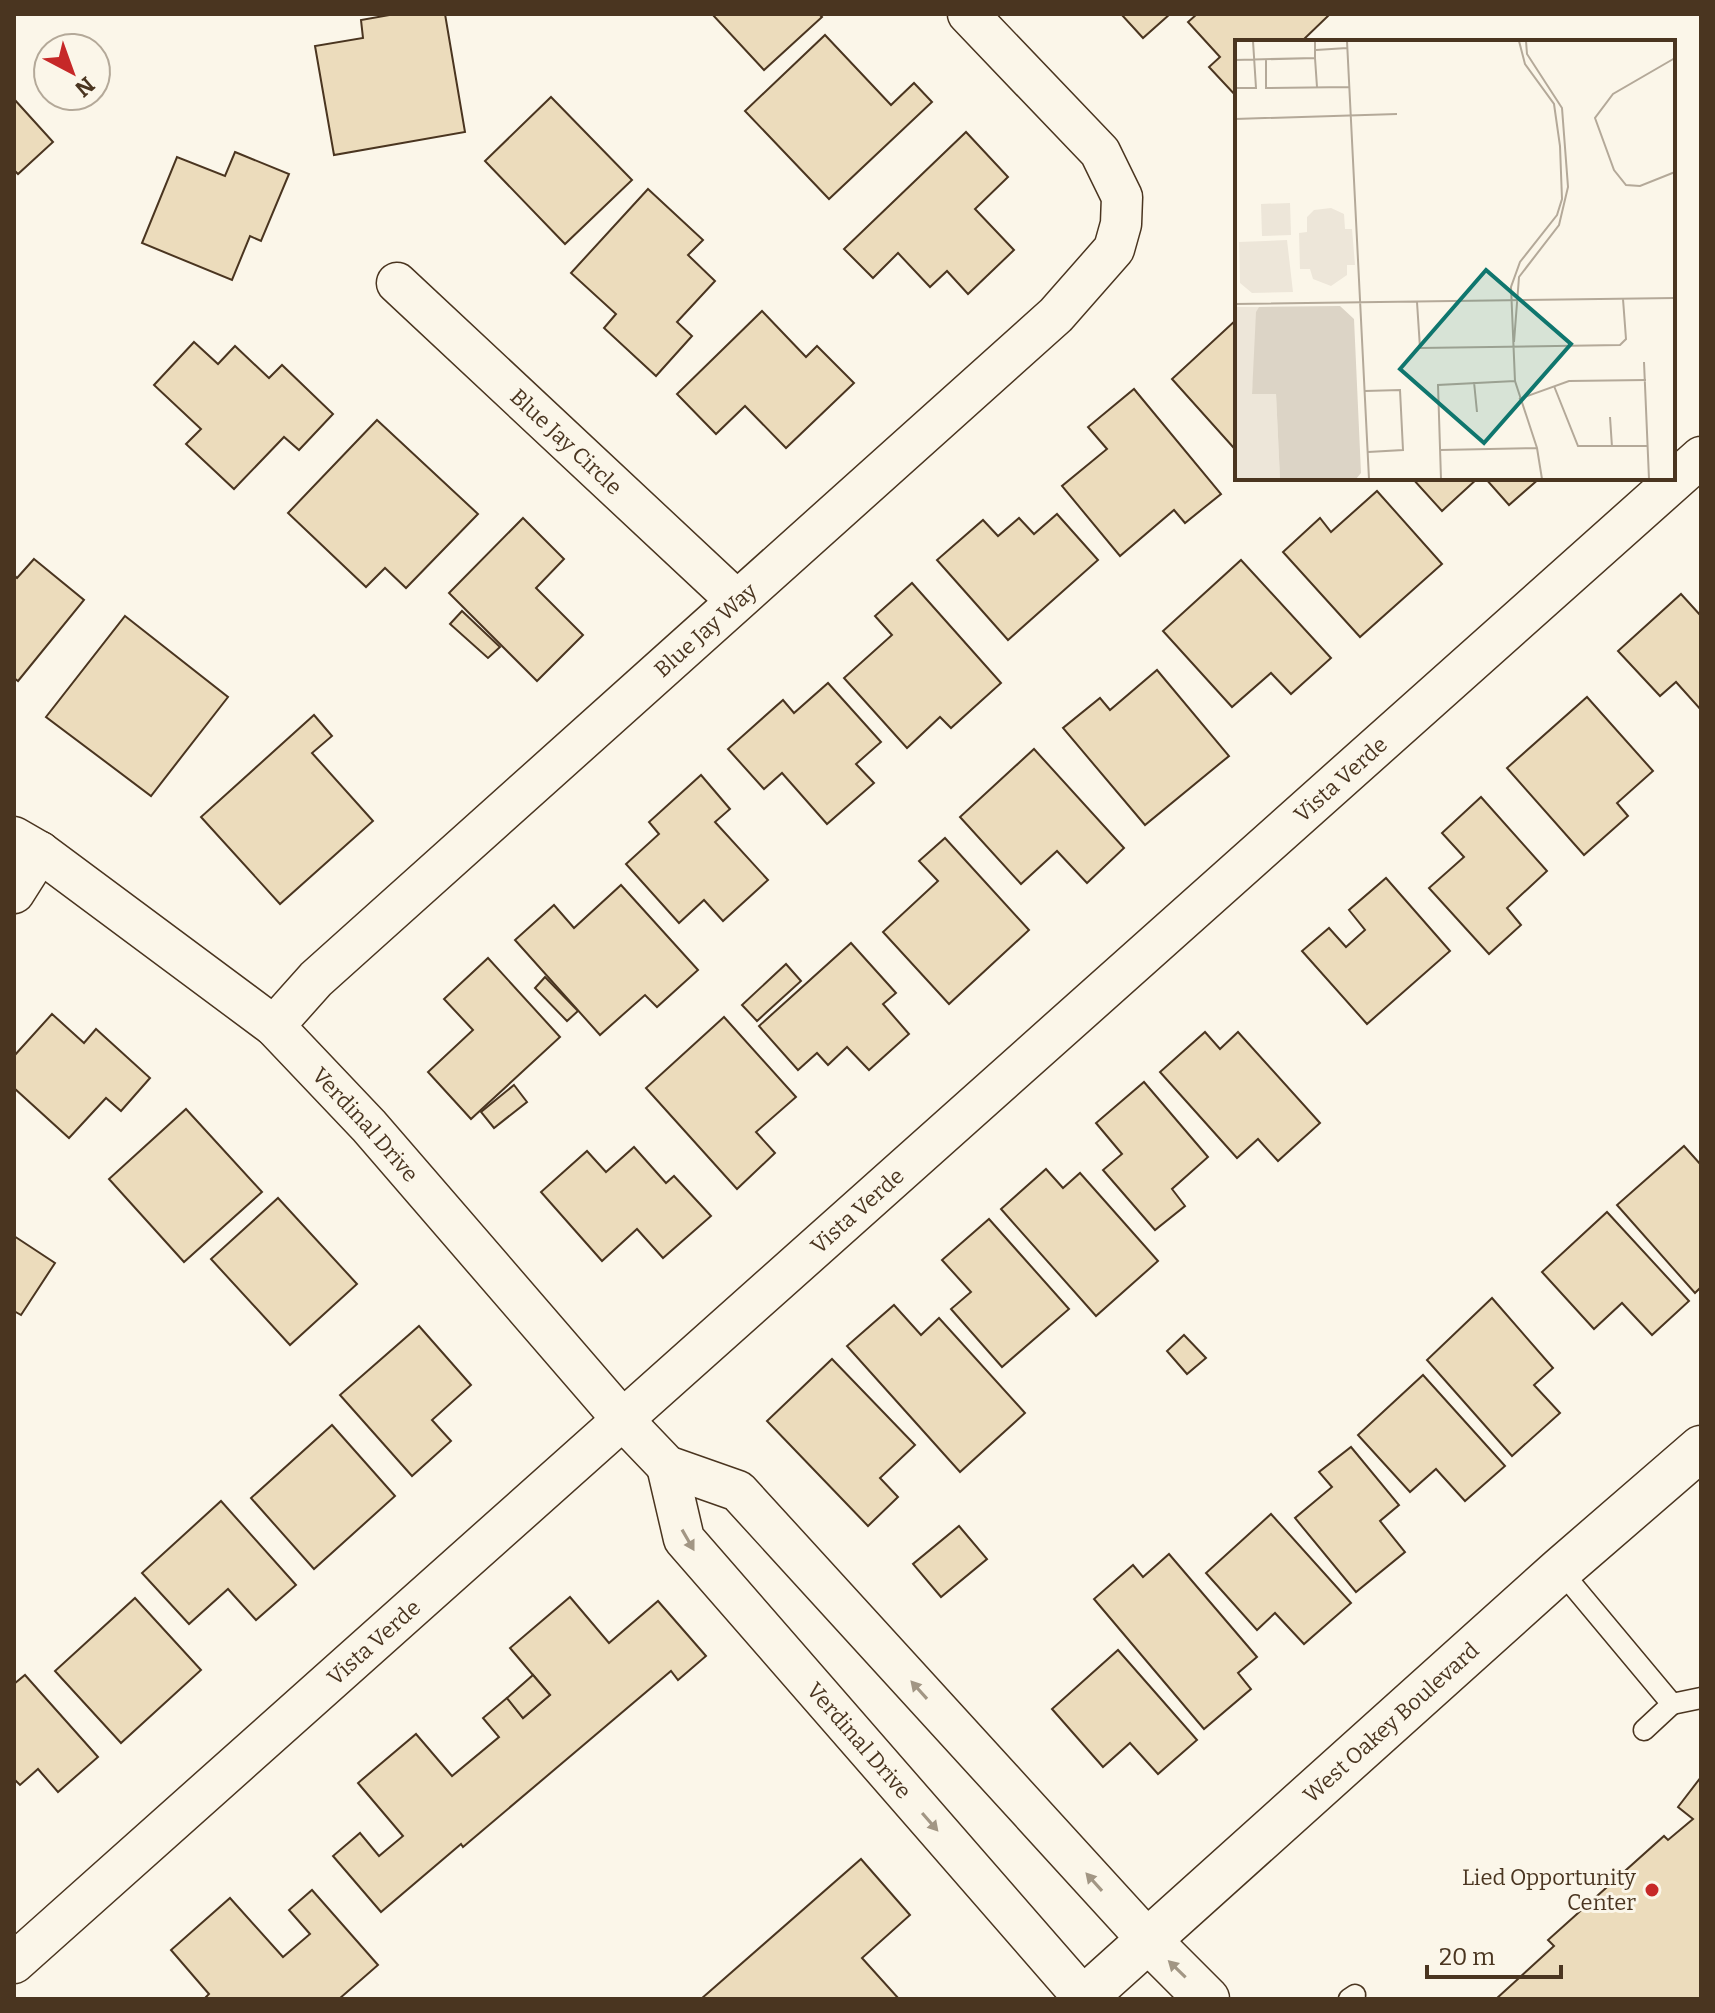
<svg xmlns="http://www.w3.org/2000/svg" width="1715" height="2013" viewBox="0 0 1715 2013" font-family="Bitter,serif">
<rect width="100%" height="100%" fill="#fbf6e9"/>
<g fill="#ecdcbc" stroke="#4a3520" stroke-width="2">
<path d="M395 14H445L465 132 334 155 315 46 363 38 361 20Z"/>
<path d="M712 14H819L822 17 764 70Z"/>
<path d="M1121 14H1170L1143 38Z"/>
<path d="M1197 14H1328L1329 15 1301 42H1237V97L1209 67 1220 57 1188 22Z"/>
<path d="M825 35 891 105 914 83 932 102 829 199 745 111Z"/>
<path d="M551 97 632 180 565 244 485 161Z"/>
<path d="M14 99 53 142 18 174 14 170Z"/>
<path d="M966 132 1008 177 975 209 1014 250 968 294 947 271 930 287 898 253 873 278 844 249Z"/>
<path d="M235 152 289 174 261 241 250 236 232 280 142 243 177 157 225 176Z"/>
<path d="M648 189 703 240 688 255 715 281 677 322 692 336 656 376 604 328 616 314 571 273Z"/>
<path d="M762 311 806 357 817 346 854 383 786 448 745 406 716 434 677 394Z"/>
<path d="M1237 319V443L1233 447 1172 379Z"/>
<path d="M194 342 218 364 235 346 269 378 282 365 333 414 299 450 284 437 234 489 186 444 201 429 154 385Z"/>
<path d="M1134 389 1221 494 1185 523 1174 510 1120 556 1062 486 1107 449 1088 427Z"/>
<path d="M377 420 478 514 406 588 385 568 366 587 288 513Z"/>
<path d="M1412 478H1478L1442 511Z"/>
<path d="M1485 478H1540L1509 505Z"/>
<path d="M1377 491 1442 564 1360 637 1283 552 1320 518 1331 532Z"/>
<path d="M1057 514 1098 560 1008 640 937 560 983 520 998 536 1019 518 1034 534Z"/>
<path d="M523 518 564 559 536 588 583 635 537 681 449 593Z"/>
<path d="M34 559 84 600 18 681 14 678V575L17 578Z"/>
<path d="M1241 560 1331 658 1291 694 1271 673 1232 707 1163 631Z"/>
<path d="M912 583 1001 683 951 728 940 717 907 748 844 678 892 635 875 616Z"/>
<path d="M1681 594 1701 616V710L1676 682 1660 696 1618 651Z"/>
<path d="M462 611 500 647 488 658 450 624Z"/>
<path d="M125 616 228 697 151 796 46 717Z"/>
<path d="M1157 670 1229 756 1145 825 1063 728 1100 698 1110 710Z"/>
<path d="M828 683 881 742 856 764 874 783 827 824 782 773 764 789 728 749 783 700 794 713Z"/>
<path d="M1587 697 1653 771 1617 803 1628 816 1584 855 1507 768Z"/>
<path d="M314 715 332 736 312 753 373 821 280 904 201 817Z"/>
<path d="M1034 749 1124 848 1087 883 1057 851 1021 884 960 817Z"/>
<path d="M701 775 730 809 715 822 768 880 723 921 704 900 679 923 626 864 659 834 649 822Z"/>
<path d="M1481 797 1547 871 1507 908 1521 925 1489 954 1429 888 1464 857 1442 833Z"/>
<path d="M945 838 1029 930 949 1004 883 932 938 881 919 861Z"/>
<path d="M1386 878 1450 951 1367 1024 1302 951 1329 928 1346 947 1365 930 1349 910Z"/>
<path d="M621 885 698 970 657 1007 645 995 600 1035 515 940 554 905 574 928Z"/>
<path d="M851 943 896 993 883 1004 909 1034 869 1070 847 1047 828 1065 817 1053 798 1070 759 1026Z"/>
<path d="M488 958 560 1037 471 1119 428 1072 473 1030 444 999Z"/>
<path d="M786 964 801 981 757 1021 742 1005Z"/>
<path d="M545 977 578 1011 567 1021 535 988Z"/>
<path d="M52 1014 84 1043 96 1029 150 1078 121 1111 106 1098 69 1138 14 1088V1056Z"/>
<path d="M724 1017 796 1097 756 1132 775 1153 737 1189 646 1088Z"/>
<path d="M1205 1032 1220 1049 1238 1032 1320 1123 1278 1161 1258 1139 1237 1158 1160 1072Z"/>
<path d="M1144 1082 1208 1157 1172 1189 1185 1206 1155 1230 1103 1170 1122 1154 1096 1123Z"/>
<path d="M514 1085 527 1102 494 1128 481 1112Z"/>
<path d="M186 1109 262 1192 184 1262 109 1179Z"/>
<path d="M1684 1146 1701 1165V1287L1695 1293 1617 1205Z"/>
<path d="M634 1147 666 1183 674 1176 711 1216 663 1258 637 1229 602 1261 541 1192 587 1151 606 1172Z"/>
<path d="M1046 1169 1063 1188 1080 1173 1158 1261 1096 1316 1001 1209Z"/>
<path d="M278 1198 357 1284 290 1345 211 1259Z"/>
<path d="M1607 1212 1689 1301 1652 1335 1622 1303 1594 1329 1542 1272Z"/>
<path d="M989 1219 1069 1309 1002 1367 951 1309 971 1292 942 1260Z"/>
<path d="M14 1236 55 1263 21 1315 14 1311Z"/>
<path d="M1492 1298 1553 1368 1534 1385 1560 1413 1512 1456 1427 1360Z"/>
<path d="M894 1305 921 1335 939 1318 1025 1413 960 1472 847 1346Z"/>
<path d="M419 1326 471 1385 432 1420 451 1441 412 1476 340 1395Z"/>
<path d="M1184 1335 1206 1358 1187 1374 1167 1351Z"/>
<path d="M832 1359 915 1445 880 1478 898 1497 868 1526 767 1421Z"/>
<path d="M1423 1375 1505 1466 1465 1501 1436 1469 1410 1492 1358 1435Z"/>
<path d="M332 1425 395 1496 314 1569 251 1498Z"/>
<path d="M1351 1447 1399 1505 1380 1521 1405 1552 1356 1592 1295 1518 1332 1487 1319 1472Z"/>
<path d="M221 1501 296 1585 256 1620 228 1589 189 1624 142 1573Z"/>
<path d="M1271 1514 1351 1603 1304 1644 1275 1613 1257 1630 1206 1573Z"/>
<path d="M959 1526 987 1559 941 1597 913 1564Z"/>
<path d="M1169 1554 1257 1657 1238 1673 1251 1689 1204 1729 1094 1599 1133 1565 1143 1577Z"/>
<path d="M570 1597 609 1643 658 1601 706 1656 678 1680 671 1671 463 1847 461 1844 381 1912 333 1856 360 1833 379 1856 403 1836 358 1783 416 1734 452 1776 499 1737 483 1718 507 1698 523 1718 550 1695 510 1648Z"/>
<path d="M135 1598 201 1670 121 1743 55 1671Z"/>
<path d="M1118 1650 1197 1740 1158 1774 1130 1743 1103 1767 1052 1709Z"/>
<path d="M25 1675 98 1757 58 1792 38 1769 20 1785 14 1779V1684Z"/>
<path d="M533 1675 550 1695 523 1718 507 1698Z"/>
<path d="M1701 1777V1999H1496L1554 1946 1548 1940 1664 1836 1668 1840 1693 1819 1678 1807Z"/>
<path d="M861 1859 910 1915 862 1958 899 1999H701Z"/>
<path d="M312 1890 378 1965 339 1999H204L209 1994 171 1950 230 1898 283 1957 310 1934 289 1910Z"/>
</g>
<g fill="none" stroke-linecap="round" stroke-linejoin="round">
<g stroke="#4a3520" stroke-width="23">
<g id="service">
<path d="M1560 1570 1672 1704 1644 1730"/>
<path d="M1672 1704 1701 1698"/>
<path d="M1349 1999 1355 1995"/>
</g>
</g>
<g stroke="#4a3520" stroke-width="43">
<g id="minor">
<path id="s1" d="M397 283 736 600"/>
<path id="s2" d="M14 837 40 852 274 1026 369 1126 623 1420 667 1466 738 1491 1147 1939"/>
<path d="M14 893 40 852"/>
<path id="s3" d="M274 1026 316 979 1056 315 1114 249 1121 224 1122 197 1100 152 968 14"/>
<path id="s4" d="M667 1466 684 1539 1084 1998"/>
<path id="s5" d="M14 1963 1701 457"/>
</g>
</g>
<g stroke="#4a3520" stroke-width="47">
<path id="tertiary" d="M1147 1939 1207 1999"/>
</g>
<g stroke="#4a3520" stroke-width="47">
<g id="secondary">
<path id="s6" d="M1083 1999 1560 1570 1701 1448"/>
</g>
</g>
<use href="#service" stroke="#fbf6e9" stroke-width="20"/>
<use href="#minor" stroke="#fbf6e9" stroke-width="40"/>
<use href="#tertiary" stroke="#fbf6e9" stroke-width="44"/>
<use href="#secondary" stroke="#fbf6e9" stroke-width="44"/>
</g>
<defs><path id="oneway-solid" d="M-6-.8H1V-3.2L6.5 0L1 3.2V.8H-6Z" transform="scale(2)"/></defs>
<g fill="#a29684">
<use href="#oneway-solid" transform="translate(688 1540) rotate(60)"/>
<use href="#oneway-solid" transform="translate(919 1690) rotate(-132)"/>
<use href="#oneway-solid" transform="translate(930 1822) rotate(49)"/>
<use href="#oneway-solid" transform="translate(1094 1882) rotate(-132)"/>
<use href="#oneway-solid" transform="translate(1177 1969) rotate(-136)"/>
</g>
<circle fill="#c62828" stroke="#fbf6e9" stroke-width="3" cx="1652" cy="1890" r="8"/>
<g text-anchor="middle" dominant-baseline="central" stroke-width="6" stroke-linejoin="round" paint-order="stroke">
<g font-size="22" fill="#4a3520" stroke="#fbf6e9">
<text stroke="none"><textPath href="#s1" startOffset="232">Blue Jay Circle</textPath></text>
<text stroke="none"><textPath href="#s3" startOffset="586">Blue Jay Way</textPath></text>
<text stroke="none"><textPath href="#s5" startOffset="1778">Vista Verde</textPath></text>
<text stroke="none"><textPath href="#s2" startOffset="456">Verdinal Drive</textPath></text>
<text stroke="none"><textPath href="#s5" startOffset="1130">Vista Verde</textPath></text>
<text stroke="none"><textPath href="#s5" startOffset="482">Vista Verde</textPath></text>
<text stroke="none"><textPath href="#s6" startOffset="414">West Oakey Boulevard</textPath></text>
<text stroke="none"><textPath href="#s4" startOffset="342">Verdinal Drive</textPath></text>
</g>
<g font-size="22" fill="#4a3520" stroke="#fbf6e9" text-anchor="end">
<text x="1636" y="1877">Lied Opportunity<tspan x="1636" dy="25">Center</tspan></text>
</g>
</g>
<g transform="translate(1235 40)">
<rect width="440" height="440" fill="#fbf6e9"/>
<path d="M55 163 56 195 27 196 26 164ZM96 168 109 174 110 189H117L120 225H112V235L96 246 78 239 75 229H65L64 193 72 192V177L79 170ZM52 200 58 252 17 253 5 243 4 202ZM0 267H24L17 354H41L45 439H0Z" fill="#ede6d9"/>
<path d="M105 266 119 279 126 433 121 439H45L41 354H17L21 272 24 267Z" fill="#dcd4c6"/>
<path fill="none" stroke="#b4a999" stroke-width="2" d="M112 1 134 439M284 1 290 24 319 64 325 106 327 159 322 175 285 222 276 247 280 341 302 408 307 439M81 10 112 8M80 18 82 47M440 18 378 54 360 78 379 130 391 145 405 146 440 132M31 19V48L114 47M0 20 80 18V1M0 48H21L18 1M0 79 162 74M182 262 185 308 385 305 391 299 388 259M0 264 440 258M279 302 284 237 324 185 333 147 327 68 292 14 291 1M409 322 414 439M239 342 242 372M319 346 343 406H413M130 351 165 350 168 410 133 412M284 359 334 341 411 340M375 377 377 407M205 410 302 408M206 439 203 345 280 341"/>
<path fill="#0f766e" fill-opacity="0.15" stroke="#0f766e" stroke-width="4" d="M251 230 336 304 249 403 165 329Z"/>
<rect width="440" height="440" fill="none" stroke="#4a3520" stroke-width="4"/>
</g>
<rect width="1715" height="2013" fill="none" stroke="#4a3520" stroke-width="32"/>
<g transform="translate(72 72) rotate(139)"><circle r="38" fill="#fbf6e9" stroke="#b4a999" stroke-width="2"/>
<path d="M0-6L14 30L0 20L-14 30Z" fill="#c62828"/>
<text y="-12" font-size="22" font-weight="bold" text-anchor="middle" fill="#4a3520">N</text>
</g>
<path d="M1427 1965v12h134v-12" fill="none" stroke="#4a3520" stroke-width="4"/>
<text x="1439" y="1965" font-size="24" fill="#4a3520" stroke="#fbf6e9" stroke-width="6" paint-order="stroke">20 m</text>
</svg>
